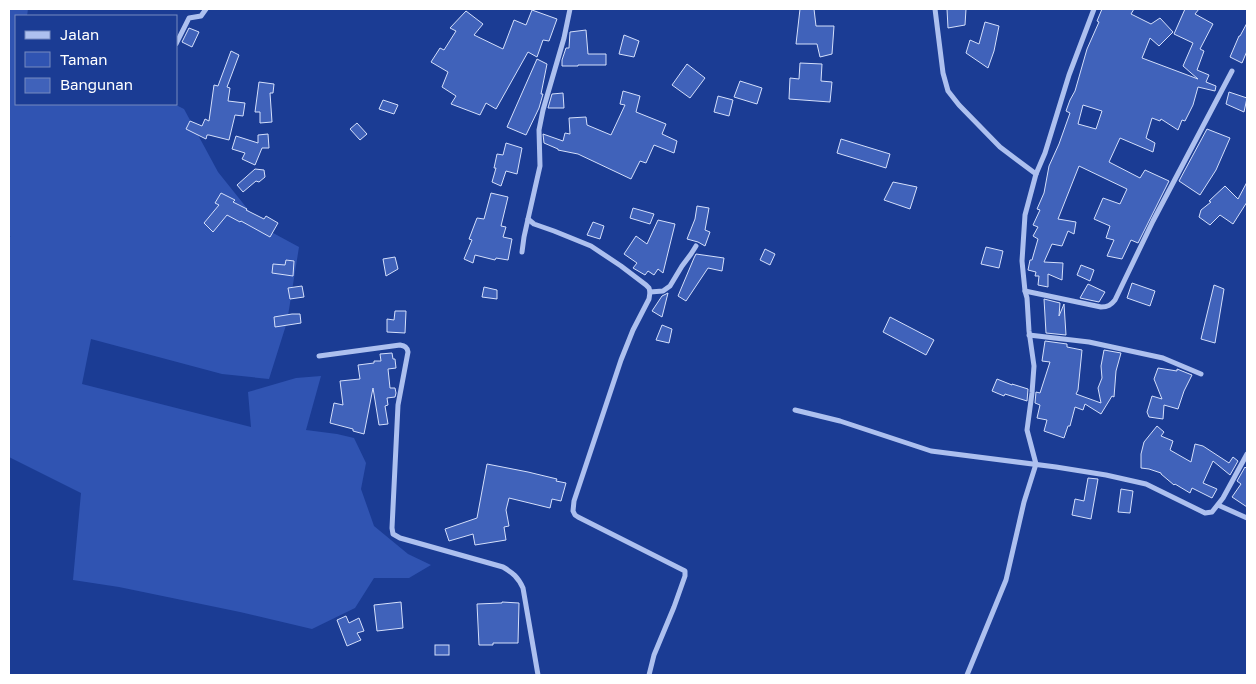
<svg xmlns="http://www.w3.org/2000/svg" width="1256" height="684" viewBox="0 0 1256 684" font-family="'Golos Text',sans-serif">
<rect width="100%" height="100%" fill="#1b3c94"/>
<path fill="#3054b2" d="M9 9H28L27 16H16V104H174L184 109 218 172 262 227 299 247 287 322 269 379 222 374 91 339 82 384 251 427 248 392 296 378 321 376 306 430 337 434 354 438 366 463 361 489 374 526 408 554 431 565 409 578H374L355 608 312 629 240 612 119 587 73 580 81 493 9 457V237H11L9 236Z"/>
<g fill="#4062ba" stroke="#d4dffb" fill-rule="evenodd">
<path d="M800 9H814L816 26H834L832 54 820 57 817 44H796Z"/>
<path d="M947 9H966L965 25 948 28Z"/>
<path d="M1102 9H1134L1131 14 1151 24 1160 18 1173 32 1159 46 1150 38 1142 58 1198 79 1183 66 1193 43 1174 34 1185 9H1199L1195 14 1213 24 1200 49 1204 51 1197 70 1209 75 1206 82 1216 86 1215 91 1198 87 1193 105 1185 121 1182 120 1178 130 1161 119 1160 121 1152 118 1146 138 1155 143 1153 152 1120 138 1109 162 1140 178 1145 170 1169 181 1138 243 1131 240 1122 259 1107 256 1114 240 1106 238 1110 226 1094 219 1103 198 1120 204 1127 189 1079 166 1058 219 1076 222 1074 234 1068 231 1062 246 1052 244 1044 262 1063 263 1062 280 1048 274V287L1038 285 1039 276H1035L1036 272 1028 270 1030 260H1032L1038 239 1033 236 1038 227 1033 225 1040 210 1037 209 1044 193 1049 166 1059 144 1070 113 1066 111 1070 100 1075 91 1087 49 1099 22 1097 21ZM1083 105 1102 111 1096 129 1078 124Z"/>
<path d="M532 10 557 19 549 41 543 40 537 57 528 52 496 109 486 103 480 115 451 104 456 96 442 87 448 72 431 62 440 48 444 50 456 31 450 28 466 11 483 24 474 35 503 49 514 20 526 25Z"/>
<path d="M985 22 999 26 994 51 988 68 966 53 970 40 979 44Z"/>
<path d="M1247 23V51L1242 63 1230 57 1239 36H1240Z"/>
<path d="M189 28 199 32 192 47 182 42Z"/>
<path d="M586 30 588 54H606V65H578V66H562V60L566 48H569L570 32Z"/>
<path d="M624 35 639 41 634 57 619 54Z"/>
<path d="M231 51 239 55 227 87 230 88 228 101 245 103 243 116 235 115 229 140 209 135H207L206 139 186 129 190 121 202 126 205 119 209 121 214 85 218 86Z"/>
<path d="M537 59 547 64 541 94H543L539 108 526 135 507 127Z"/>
<path d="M800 63 822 64 821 81 832 82 830 102 789 99 790 78 799 79Z"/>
<path d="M687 64 705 78 690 98 672 85Z"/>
<path d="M740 81 762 88 757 104 734 97Z"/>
<path d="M259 82 274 84 273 93H270L272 122 260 123V112H255Z"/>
<path d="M623 91 640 96 636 112 666 124 662 134 677 141 674 153 654 145 646 163 640 161 631 179 578 154 558 150V149L544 143 543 134 563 141 565 133 570 134 569 118 586 117 587 125 611 135 625 105 620 104Z"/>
<path d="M1229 92 1247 98 1244 112 1226 104Z"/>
<path d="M563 93 564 108H548L552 94Z"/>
<path d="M718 96 733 100 729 116 714 112Z"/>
<path d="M383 100 398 105 394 114 379 109Z"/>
<path d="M357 123 367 134 360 140 350 129Z"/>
<path d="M1207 129 1230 138 1216 170 1200 195 1179 181Z"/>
<path d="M268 134 269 148H262L255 165 242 159 245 153 232 149 236 136 258 143V135Z"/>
<path d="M841 139 890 154 886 168 837 153Z"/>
<path d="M506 143 522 148 517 174 506 171 501 186 492 182 496 168H494L497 154 503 155Z"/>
<path d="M255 169 264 170 265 177 259 182 256 181 243 192 237 185Z"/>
<path d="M893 182 917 187 910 209 884 200Z"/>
<path d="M1247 182V202L1233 224 1220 215 1210 225 1199 217 1201 210 1211 202 1209 201 1225 186 1238 199Z"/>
<path d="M221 193 235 200 233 202 247 209 246 210 264 219 266 216 278 223 270 237 241 221 240 222 227 215 213 232 204 223 219 205 215 203Z"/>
<path d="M491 193 508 197 501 226 506 227 503 237 512 239 508 260 496 258 495 260 475 255 473 263 464 259 472 240 469 239 477 218 484 219Z"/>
<path d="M697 206 709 208 705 230 710 232 705 246 698 242 687 239 695 219Z"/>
<path d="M633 208 654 214 650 224 630 218Z"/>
<path d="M658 220 675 224 663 273 658 269 654 275 648 271 645 275 633 268 637 263 624 254 636 236 647 244Z"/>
<path d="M593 222 604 226 600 239 587 235Z"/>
<path d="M986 247 1003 251 999 268 981 264Z"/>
<path d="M765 249 775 254 770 265 760 260Z"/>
<path d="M696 254 724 258 722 271 708 268 686 301 678 296 694 258Z"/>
<path d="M395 257 398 269 386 276 383 259Z"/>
<path d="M286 260 294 261 293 276 272 273 273 264 285 265Z"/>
<path d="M1081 265 1094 270 1090 281 1077 275Z"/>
<path d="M1132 283 1155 291 1150 306 1127 298Z"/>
<path d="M1088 284 1105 292 1099 302 1080 298Z"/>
<path d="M1214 285 1224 289 1215 343 1201 339Z"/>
<path d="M302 286 304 297 290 299 288 288Z"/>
<path d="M484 287 497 290V299L482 297Z"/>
<path d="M668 293 662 317 652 311 662 296Z"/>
<path d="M1044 299 1060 303 1059 316 1064 304 1066 335 1046 333Z"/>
<path d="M395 311H406L405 333 387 332V319L394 320Z"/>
<path d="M292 314H300L301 323 275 327 274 317Z"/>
<path d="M890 317 934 340 926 355 883 332Z"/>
<path d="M662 325 672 329 669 343 656 340Z"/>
<path d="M1045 341 1067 344V347L1082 350 1078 390 1076 394 1101 403 1098 388 1102 378 1101 366 1104 350 1121 353 1116 371 1114 397 1112 396 1101 414 1085 404 1083 410 1075 407 1070 426H1068L1064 438 1044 431 1047 420 1037 418 1040 405 1035 403 1036 392 1040 393 1050 362 1042 361Z"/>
<path d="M392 353 393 359H395L396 368 388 369 390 388H395L396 393 395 397 387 398 388 405 385 406 388 424 379 425 373 388 364 434 353 431V429L330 423 334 403 343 405 340 381 360 379 358 365 374 363V361H381L380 354Z"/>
<path d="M1158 368 1177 371V369L1192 375 1184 391 1178 409 1164 405 1163 419 1149 417 1147 412 1152 396 1162 399 1154 379Z"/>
<path d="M997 379 1012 385V384L1028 389 1027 401 1005 394 1004 396 992 391Z"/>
<path d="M1157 426 1164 432 1161 436 1173 441 1170 450 1191 462 1195 444 1203 446 1229 463 1233 457 1238 461 1230 475 1213 461 1203 483 1217 489 1212 498 1192 488 1190 493 1175 484 1174 485 1161 474V473L1149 469 1141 468V454L1144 442Z"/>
<path d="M487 464 528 472 557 479 556 481 566 483 561 501 552 499 550 508 509 498 506 510 509 526 504 527 506 540 475 545 473 534 449 541 445 529 477 518Z"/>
<path d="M1245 467 1247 469V507L1232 497 1241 484 1237 481Z"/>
<path d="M1088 478 1098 479 1091 519 1072 515 1075 499 1084 501Z"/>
<path d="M1121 489 1133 491 1130 513 1118 512Z"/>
<path d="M401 602 403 628 377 631 374 605Z"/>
<path d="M502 602 519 603 518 643H493V645H479L477 604 502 603Z"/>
<path d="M346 616 349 623 359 618 364 631 357 633 361 640 347 646 337 620Z"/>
<rect x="435" y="645" width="14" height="10"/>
</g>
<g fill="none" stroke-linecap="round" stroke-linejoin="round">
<g stroke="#adc0ef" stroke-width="5">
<path d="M570 9 564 38 543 110 539 130 540 166 528 219 534 224 554 231 591 246 621 266 646 285 649 288 650 292 649 299 633 330 621 360 574 501 573 511 575 515 578 517 685 571V576L674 607 654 655 649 675"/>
<path d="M935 9 943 73 948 91 959 105 1000 147 1036 174"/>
<path d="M176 44 189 18 201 16 206 9"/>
<path d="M522 252 524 237 528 219"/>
<path d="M1025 291 1101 307C1108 307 1111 305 1115 300L1153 221 1232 71"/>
<path d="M650 292 663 291 670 286 682 266 691 254 696 246"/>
<path d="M1029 335 1089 342 1163 358 1201 374"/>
<path d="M319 356 400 345C405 346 407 347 408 352L398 405 392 528 393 534 400 538 503 567C513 573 518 577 523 588L538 675"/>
<path d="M795 410 840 421 931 451 1056 467 1106 475 1146 484 1205 513 1212 512 1223 498 1247 454"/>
<path d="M1218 505 1247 518"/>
<path d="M967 675 1006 580 1024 502 1036 464 1027 430 1032 393 1034 366 1029 331 1027 298 1025 291 1022 261 1025 215 1036 174 1045 153 1069 75 1094 9"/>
</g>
</g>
<rect width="1256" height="684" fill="none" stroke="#ffffff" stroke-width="20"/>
<rect x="15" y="15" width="162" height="90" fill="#1b3c94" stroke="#768abf"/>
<rect x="25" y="31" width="25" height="8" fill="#adc0ef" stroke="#768abf"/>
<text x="60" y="40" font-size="15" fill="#ffffff">Jalan</text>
<rect x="25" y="52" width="25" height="15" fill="#3054b2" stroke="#768abf"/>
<text x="60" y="65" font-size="15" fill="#ffffff">Taman</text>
<rect x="25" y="78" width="25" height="15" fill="#4062ba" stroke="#768abf"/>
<text x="60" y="90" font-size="15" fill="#ffffff">Bangunan</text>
</svg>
